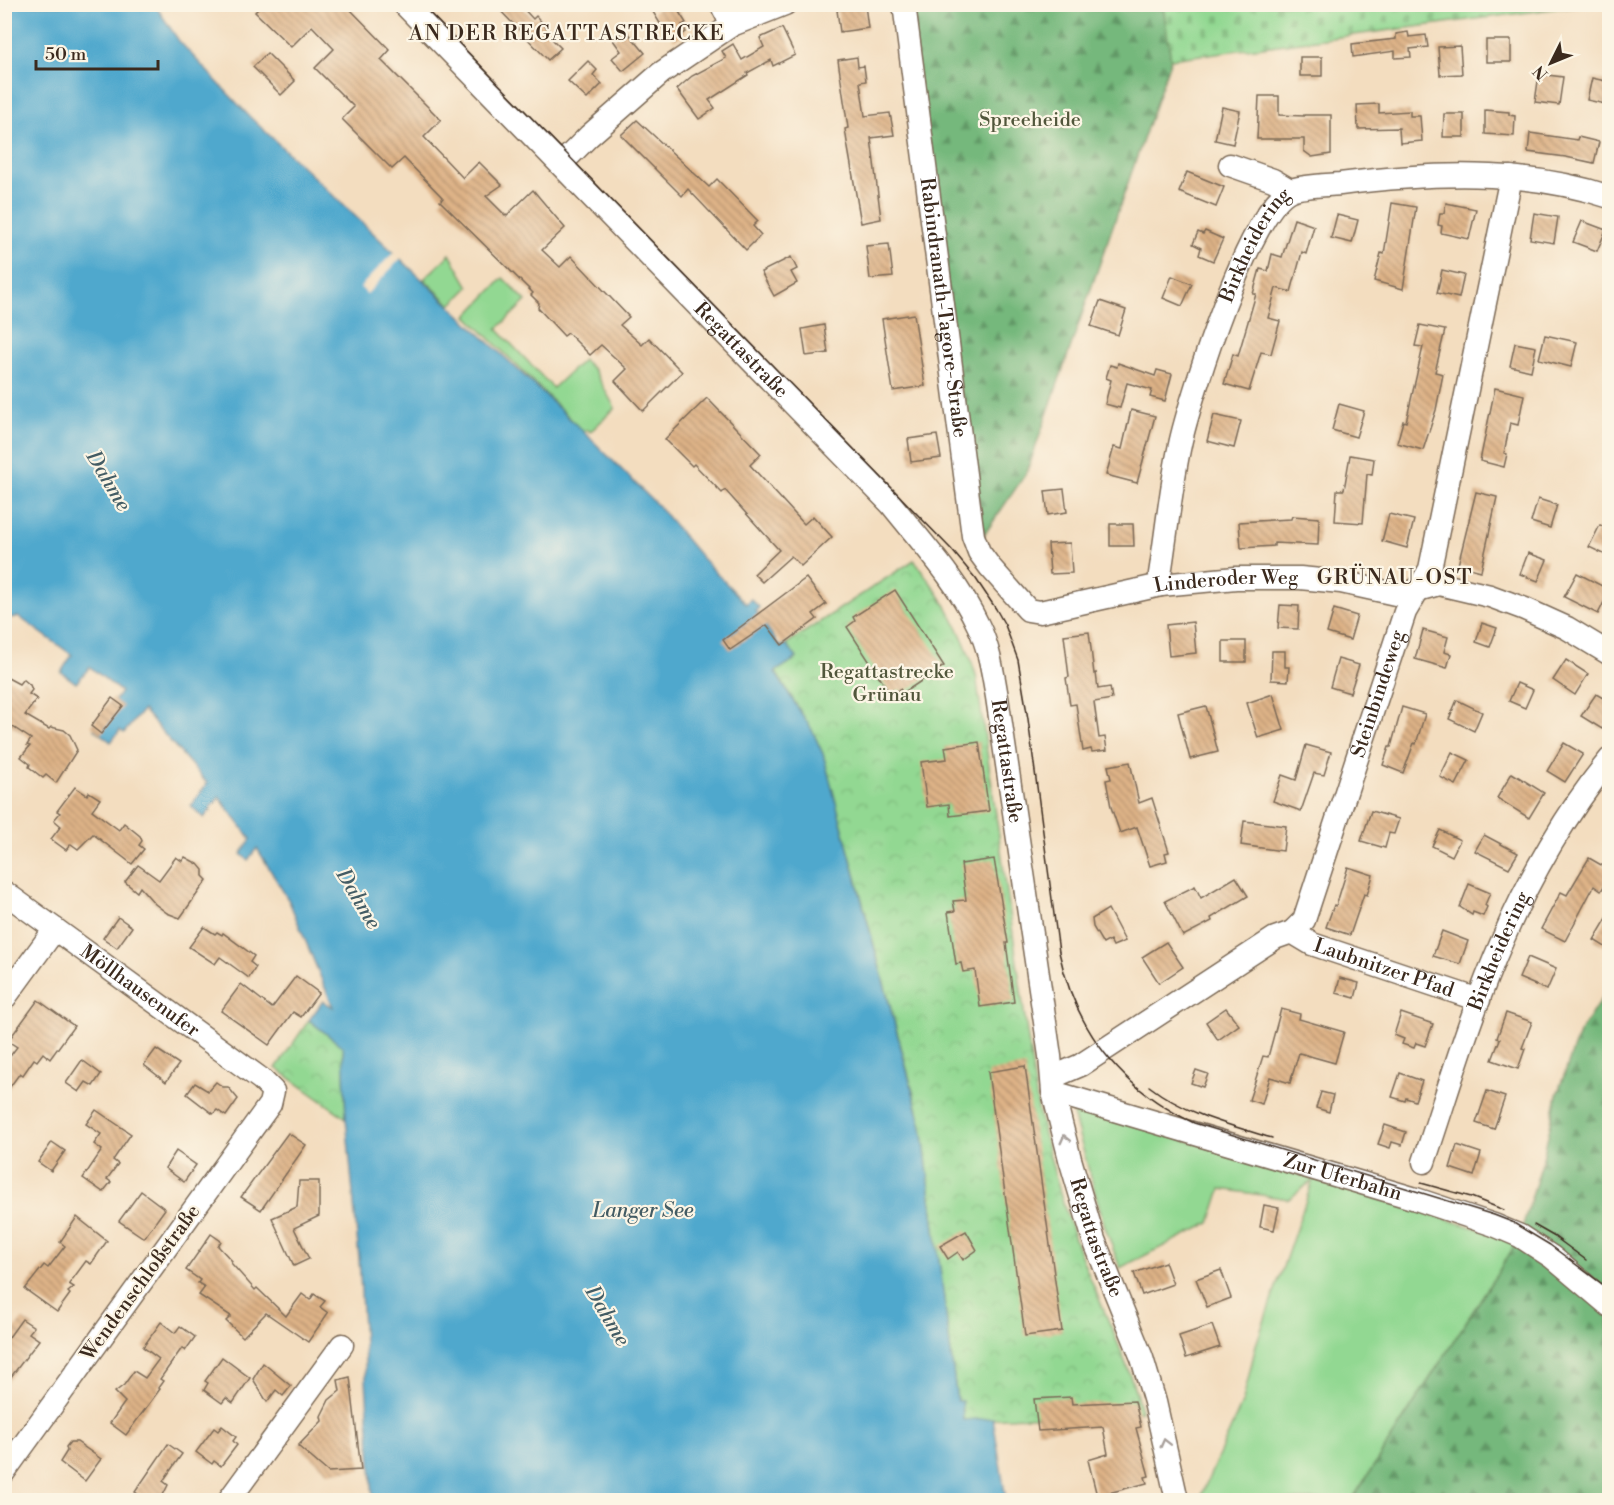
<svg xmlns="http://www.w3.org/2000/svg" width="1614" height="1505" viewBox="0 0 1614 1505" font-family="'Libre Bodoni',serif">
<defs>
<pattern id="forest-firs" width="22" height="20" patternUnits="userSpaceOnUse" patternTransform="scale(1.5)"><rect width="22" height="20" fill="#75b87c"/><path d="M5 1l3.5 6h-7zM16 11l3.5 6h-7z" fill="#619665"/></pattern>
<pattern id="cemetery-stones" width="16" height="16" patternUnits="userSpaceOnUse" patternTransform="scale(1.5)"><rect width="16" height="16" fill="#92d892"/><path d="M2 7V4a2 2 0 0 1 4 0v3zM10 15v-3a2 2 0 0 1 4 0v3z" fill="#7fba7d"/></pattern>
<pattern id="park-crowns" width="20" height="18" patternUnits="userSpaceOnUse" patternTransform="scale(1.5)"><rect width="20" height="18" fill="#92d892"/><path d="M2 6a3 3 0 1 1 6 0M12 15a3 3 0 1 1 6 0" fill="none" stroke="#7fba7d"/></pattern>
<pattern id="building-back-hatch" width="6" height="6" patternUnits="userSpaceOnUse" patternTransform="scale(1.5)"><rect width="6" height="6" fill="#deb387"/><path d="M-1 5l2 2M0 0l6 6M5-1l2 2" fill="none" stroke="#b5926e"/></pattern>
</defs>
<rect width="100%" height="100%" fill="#fcf5e5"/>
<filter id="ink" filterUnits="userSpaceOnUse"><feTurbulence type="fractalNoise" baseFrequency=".0167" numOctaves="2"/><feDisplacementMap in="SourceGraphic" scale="12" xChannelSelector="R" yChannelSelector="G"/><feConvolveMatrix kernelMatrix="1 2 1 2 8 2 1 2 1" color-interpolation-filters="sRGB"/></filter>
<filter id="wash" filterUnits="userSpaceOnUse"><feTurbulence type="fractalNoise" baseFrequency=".008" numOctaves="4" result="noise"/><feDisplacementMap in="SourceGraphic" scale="24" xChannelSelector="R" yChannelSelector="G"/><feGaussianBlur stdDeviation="1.35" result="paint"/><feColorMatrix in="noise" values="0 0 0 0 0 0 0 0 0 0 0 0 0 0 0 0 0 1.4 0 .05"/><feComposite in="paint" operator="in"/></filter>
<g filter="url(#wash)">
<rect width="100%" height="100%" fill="#f3ddbf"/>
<g fill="#92d892" stroke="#668158" stroke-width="1.5">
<path d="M450 254 469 287 451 305 424 279Z"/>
<path d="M503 278 526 301 497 329 553 388 583 360 594 370 615 408 590 432 587 429 584 432 467 316Z"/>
<path d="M1077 1107 1518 1241 1352 1500H1199L1243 1401 1256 1345 1313 1180 1289 1199 1221 1189 1210 1223 1120 1268 1105 1227 1072 1111Z"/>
</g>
<g fill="url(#forest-firs)" stroke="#58714d" stroke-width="1.5">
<path d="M896 5H1163L1171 59 1152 114 1027 472 984 535Z"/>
<path d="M1609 987V1500H1352L1518 1241 1542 1163 1557 1095 1579 1033Z"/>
</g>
<path fill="url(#cemetery-stones)" stroke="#668158" stroke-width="1.5" d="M1163 5V4L1583 5 1171 59Z"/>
<g fill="url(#park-crowns)" stroke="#668158" stroke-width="1.5">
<path d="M914 560C945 601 961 627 976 675L1038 1109C1050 1159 1063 1209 1082 1258 1102 1309 1127 1357 1141 1411L1138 1412 963 1420 962 1402 957 1401 922 1127 915 1099 823 754 812 730 775 671 797 658 786 644Z"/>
<path d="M309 1020 343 1047 346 1118 276 1068Z"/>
</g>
<path fill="#50a8cd" stroke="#466976" stroke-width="1.5" d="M4 5H155L179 41 250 117 586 434 660 508 701 557 746 604 751 599 759 607 756 611 780 647 786 644 797 658 775 672 812 730 823 754 922 1127 957 1401H962L963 1420 993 1418 1006 1500H373L359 1258 346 1118 343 1047 309 1020 323 1001 333 1007 289 901 257 848 248 860 241 854 251 839 219 797 204 818 191 806 207 783 143 710 124 733 120 730 111 742 94 729 121 692 90 667 76 683 61 672 72 655 19 617 5 618 6 637H5Z"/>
<path fill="#f3ddbf" d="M395 251 402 257 367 294 360 287Z"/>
<g id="blocks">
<g fill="url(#building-back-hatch)">
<path d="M263 4H345L390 50 381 60 441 120 424 137 463 178 479 162 502 185 486 196 506 216 533 190 565 228 542 250 560 267 571 256 629 317 620 325 642 345 649 338 682 372 643 411 615 381 627 369 601 345 590 355 568 333 564 336 538 308 539 303 531 295 533 293 440 201 443 198 404 158 392 169 342 119 354 107 315 68 334 49 312 26 291 47 255 12Z"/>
<path d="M494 4H519L533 19 536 16 549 30 546 33 561 48 548 60Z"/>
<path d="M665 4H674L686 23 682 25 686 32 674 40 670 33 667 35 653 12Z"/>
<path d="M865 5 868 28 840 32 837 10Z"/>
<path d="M782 28 795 55 773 66 771 60 747 73 748 75 709 100 715 108 699 119 677 89 692 76 726 58 722 51 733 44 742 60 764 47 760 38Z"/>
<path d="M625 29 645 53 623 71 612 58 621 51 613 40Z"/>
<path d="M1408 32 1409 37 1426 35 1428 47 1410 49 1411 57 1395 58V51L1353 57 1352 44 1396 39V34Z"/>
<rect x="1486" y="40" width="25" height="22"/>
<path d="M1460 46 1462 74 1440 75 1438 47Z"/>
<path d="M267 53 295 81 281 95 253 67Z"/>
<path d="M857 57 858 67 864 66 866 81 860 82 865 116 890 113 894 135 871 138 881 219 861 223 847 142 845 129 848 128 838 60Z"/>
<rect x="1300" y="57" width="22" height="19"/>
<path d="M588 61 597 70 593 75 602 84 587 99 568 81Z"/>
<path d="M1539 74 1563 77 1559 105 1535 102Z"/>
<path d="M1592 78 1610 82V105L1587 100Z"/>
<path d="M1259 96H1279V115L1304 116V115H1331V154L1312 157 1304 151V139H1257Z"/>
<path d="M1379 104V113L1410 111V116H1420L1422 141 1400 143 1399 128 1358 129 1357 105Z"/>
<path d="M1222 107 1240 111 1233 144 1215 140Z"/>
<path d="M1485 110 1509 112V115L1515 116 1514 136 1485 134Z"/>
<path d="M1444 114H1464V137H1443Z"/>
<path d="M637 120 709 187 717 179 758 221 753 226 761 235 746 250 688 189 682 196 621 135Z"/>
<path d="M1530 133 1577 140 1578 137 1599 142 1594 163 1566 157 1528 152Z"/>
<path d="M1187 172 1224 187 1216 207 1179 192Z"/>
<path d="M1392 203 1416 207 1403 289 1374 281 1381 253 1384 254Z"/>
<path d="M1446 203 1476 209 1469 239 1441 233 1442 226 1438 225 1440 213H1444Z"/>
<path d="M1534 213 1558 217 1554 243 1530 239Z"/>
<path d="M1337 215 1358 220 1352 243 1331 238Z"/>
<path d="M1294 219 1314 226 1306 254 1302 252 1291 292 1276 288 1268 318 1280 321 1271 354 1261 352 1249 391 1224 384 1233 354 1238 356 1256 294H1253L1260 269 1268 271 1272 254 1282 257Z"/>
<path d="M1582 221 1606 230 1597 251 1573 242Z"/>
<path d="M1205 231 1223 239 1213 261 1199 255 1201 248 1193 244 1198 232 1203 234Z"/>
<path d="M889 244 893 277 870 279 866 246Z"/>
<path d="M791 257 797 269 791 272 797 283 774 296 761 272Z"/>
<path d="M1442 270 1464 275 1459 298 1437 293Z"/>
<path d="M1172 276 1192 284 1182 306 1163 298Z"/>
<path d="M1100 301 1126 310 1118 335 1091 326Z"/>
<path d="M914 314 925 386 893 391 882 319Z"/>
<path d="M824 325 828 353 806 356 802 329Z"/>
<path d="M1420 325 1445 330 1435 372 1443 374 1436 410 1423 450 1397 443 1403 421 1406 422 1423 347 1415 346Z"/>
<path d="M1545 335 1577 342 1571 367 1539 359Z"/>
<path d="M1515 343 1536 347 1531 371 1510 366Z"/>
<path d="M1118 363 1155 376 1157 370 1172 374 1165 401 1150 397 1152 390 1127 383 1120 408 1105 404 1111 380 1106 378 1110 365 1117 367Z"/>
<path d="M1495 388 1524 395 1518 425 1510 423 1504 453 1507 454 1504 467 1480 461Z"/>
<path d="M707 398 761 454 750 465 804 524 813 516 832 537 801 566 791 556 762 582 754 574 779 550 725 490 722 493 694 464 692 466 665 439Z"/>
<path d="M1339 404 1364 411 1356 437 1332 430Z"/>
<path d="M1131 410 1155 416 1137 483 1106 475 1114 447 1122 449Z"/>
<path d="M1214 415 1241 421 1234 448 1207 441Z"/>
<path d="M937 435 941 458 911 462 908 439Z"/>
<path d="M1350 455 1374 459 1372 475 1367 474 1363 523 1335 521 1337 490H1344Z"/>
<path d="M1064 489 1067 512 1048 515 1045 491Z"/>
<path d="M1476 492 1497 497 1481 571 1458 565Z"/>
<path d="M1538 499 1557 505 1550 528 1531 522Z"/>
<path d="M1389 514 1414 520 1407 548 1382 541Z"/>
<path d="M1292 516 1319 518 1318 545 1274 543V546L1241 548 1239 522 1291 519Z"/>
<path d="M1110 524H1133L1134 546H1110Z"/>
<path d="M1600 525 1610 530V557L1589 547Z"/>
<path d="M1070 543 1072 573 1050 574 1048 544Z"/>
<path d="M1528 553 1547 560 1538 581 1520 574Z"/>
<path d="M1577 573 1610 590 1598 614 1564 597Z"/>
<path d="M806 578 826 604 813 614 817 619 782 645 767 625 730 650 723 640Z"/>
<path d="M895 590 944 666 903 693 900 689 891 695 847 627 855 621 853 617Z"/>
<path d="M1280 605 1299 606 1298 629 1278 628Z"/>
<path d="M1334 609 1357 616 1350 640 1327 633Z"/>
<path d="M1193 622 1196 653 1169 656 1166 625Z"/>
<path d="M1482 623 1497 628 1490 647 1476 642Z"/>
<path d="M1423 630 1448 637 1444 652 1451 654 1447 668 1415 659Z"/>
<path d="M1089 632 1094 674 1096 673 1098 689 1110 687 1112 699 1094 702 1099 738 1105 737 1107 750 1092 752 1091 749 1083 751 1076 704 1070 705 1066 678 1069 677 1064 635Z"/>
<rect x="1223" y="641" width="23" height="21"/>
<path d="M1272 651H1285V667H1289L1288 681 1271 680Z"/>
<path d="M1338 659 1359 665 1350 693 1330 687Z"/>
<path d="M1566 660 1588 674 1575 695 1553 680Z"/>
<path d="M4 676 19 684 23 679 30 685 32 690 29 694 37 699 25 715 49 729 51 727 64 730 70 735 77 750 56 783 46 775 43 778 29 767 30 764 21 757 30 746 27 745 31 739 4 721Z"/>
<path d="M1517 683 1533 690 1525 708 1509 701Z"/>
<path d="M1273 694 1284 730 1258 738 1247 703Z"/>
<path d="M1596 694 1610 702V718L1602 729 1581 716Z"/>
<path d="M112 698 123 706 101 734 91 726Z"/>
<path d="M1457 700 1482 712 1474 731 1449 719Z"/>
<path d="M1206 706 1218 752 1190 759 1178 713Z"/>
<path d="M1402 707 1425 714 1416 744 1414 743 1403 773 1383 765 1389 747H1391Z"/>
<path d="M979 742 989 811 950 816 949 804 927 807 921 762 947 759 945 747Z"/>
<path d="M1564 743 1583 754 1565 782 1547 771Z"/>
<path d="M1306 745 1331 752 1324 775 1314 773 1301 811 1273 801 1282 775 1296 780Z"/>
<path d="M1452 752 1469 760 1456 785 1440 777Z"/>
<path d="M1130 762 1139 803 1152 798 1169 852 1165 853 1167 861 1150 866 1137 827 1120 833 1111 807 1106 780 1111 779 1108 766Z"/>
<path d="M1512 773 1544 793 1529 818 1497 798Z"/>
<path d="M75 787 87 795 89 792 100 799 92 810 119 830 124 823 140 836 142 841 139 845 144 849 132 864 93 834 78 849 71 844 66 850 51 839 61 826 54 820 60 813 57 811Z"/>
<path d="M1371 811 1399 819 1394 834 1389 833 1385 848 1361 841Z"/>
<path d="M1244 821 1286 826 1283 851 1241 845Z"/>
<path d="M1440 830 1460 840 1452 856 1432 846Z"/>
<path d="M1484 835 1518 853 1509 868 1475 851Z"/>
<path d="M176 857 182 861 185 857 198 864 203 870V876L207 880 180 918 167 913 155 904 140 887 137 892 125 882 138 865 159 880Z"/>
<path d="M1589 858 1610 870V877L1601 891 1594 886 1565 941 1541 929 1561 892 1567 895Z"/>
<path d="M994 859 1008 943H1006L1014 1002 980 1007 975 970 963 972 961 963 956 964 948 912 955 911 953 901 966 900 961 864Z"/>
<path d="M1348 867 1373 875 1367 895 1364 894 1350 935 1326 927 1334 905 1336 906Z"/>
<path d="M1236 877 1248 896 1211 918 1212 921 1183 936 1165 901 1195 886 1201 898Z"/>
<path d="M1469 884 1490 893 1485 905 1487 907 1483 916 1473 912 1472 915 1460 907Z"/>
<path d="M1108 909 1125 941 1113 946 1110 940 1103 944 1093 927 1092 919Z"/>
<path d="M1610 913V950L1594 940Z"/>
<path d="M118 917 132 927 117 948 103 938Z"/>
<path d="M204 927 215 934 217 932 222 935 223 933 254 956 250 962 256 967 249 978 220 957 215 964 189 947Z"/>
<path d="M1442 931 1468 941 1460 964 1433 956Z"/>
<path d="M1166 942 1183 967 1159 983 1142 957Z"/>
<path d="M1528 957 1556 969 1547 990 1519 978Z"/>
<path d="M296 976 319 993 301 1017 293 1012 269 1045 221 1011 241 984 272 1008Z"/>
<path d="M1340 978 1359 983 1355 998 1336 993Z"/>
<path d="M38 1000 74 1026 50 1059 43 1053 37 1061 34 1059 23 1075 20 1073 4 1095V1064L17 1047 8 1041Z"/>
<path d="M1226 1008 1239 1025 1218 1040 1206 1022Z"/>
<path d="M1281 1009 1300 1014 1299 1019 1344 1032 1335 1063 1299 1053 1290 1083 1270 1077 1262 1104 1249 1100 1263 1056 1268 1057Z"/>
<path d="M1401 1013 1433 1024 1425 1046 1416 1043 1414 1048 1402 1044 1404 1039 1394 1035Z"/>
<path d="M1506 1013 1532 1022 1522 1048 1525 1049 1518 1069 1492 1060 1500 1039 1497 1038Z"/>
<path d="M156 1049 179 1064 166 1082 144 1065Z"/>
<path d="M82 1060 101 1074 93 1086 86 1082 79 1092 66 1083Z"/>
<path d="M1025 1066 1062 1331 1025 1336 988 1072Z"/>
<path d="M1196 1070 1208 1074 1203 1087 1191 1083Z"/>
<path d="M1400 1073 1422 1081 1415 1101 1406 1098 1405 1101 1392 1097Z"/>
<path d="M216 1082 223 1087H228L238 1099 226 1116 217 1110 213 1114 187 1094 195 1083 208 1091Z"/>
<path d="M1487 1091 1505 1097 1494 1129 1476 1123Z"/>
<path d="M1321 1092 1333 1095 1329 1112 1316 1108Z"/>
<path d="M96 1110 131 1134 113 1160 118 1164 107 1179 111 1182 103 1192 83 1178 102 1150 94 1144 101 1134 86 1124Z"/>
<path d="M1385 1125 1406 1132 1402 1145 1392 1142 1390 1148 1378 1144Z"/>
<path d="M288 1133 306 1145 261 1210 241 1197Z"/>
<path d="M52 1142 65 1151 51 1171 38 1162Z"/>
<path d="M1457 1145 1481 1153 1474 1176 1450 1168Z"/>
<path d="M176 1151 196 1165 184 1182 165 1168Z"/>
<path d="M299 1181H319V1216L294 1228 309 1259 294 1266 272 1218 297 1207Z"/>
<path d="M141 1191 165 1209 144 1238 119 1221Z"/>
<path d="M1264 1205 1279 1208 1274 1230 1260 1227Z"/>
<path d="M77 1217 107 1241 91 1264 86 1261 69 1284 74 1287 68 1292 70 1294 57 1312 25 1289 44 1265 48 1268 65 1246 60 1242Z"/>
<path d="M966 1231 977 1250 963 1260 958 1252 948 1259 940 1246Z"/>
<path d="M211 1234 221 1241 218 1246 232 1261 231 1263 255 1290 257 1288 286 1316 302 1294 310 1300 314 1294 325 1301 320 1307 328 1313 308 1342 266 1313 243 1337 226 1321 231 1316 199 1295 205 1287 198 1283 200 1280 186 1270Z"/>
<path d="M1165 1262 1173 1284 1142 1295 1134 1273Z"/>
<path d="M1221 1270 1231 1298 1207 1307 1196 1279Z"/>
<path d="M22 1319 34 1327 29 1333 39 1340 4 1386V1344Z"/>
<path d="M161 1322 175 1333 180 1326 195 1337 185 1351 182 1348 160 1379 163 1381 158 1388 160 1389 126 1435 110 1423 125 1402 115 1392 124 1385 134 1371 145 1378 159 1359 143 1347Z"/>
<path d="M1212 1325 1220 1347 1186 1358 1179 1336Z"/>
<path d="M222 1357 250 1378 233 1403 226 1398 222 1403 204 1390 208 1383 205 1381Z"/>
<path d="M263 1363 291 1386 283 1396 276 1390 267 1402 253 1379Z"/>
<path d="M350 1377 361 1470 328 1472 298 1446 322 1421 321 1416 329 1400 340 1391 338 1380Z"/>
<path d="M1071 1397 1072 1404 1135 1401 1141 1427 1136 1428 1149 1476 1145 1477 1147 1483 1097 1496 1088 1460 1108 1454 1103 1427 1038 1431 1034 1399Z"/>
<path d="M222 1426 236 1437 233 1441 237 1445 221 1466 214 1461 212 1464 196 1452 214 1428 218 1431Z"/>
<path d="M70 1442H77L101 1459 85 1481 60 1462 67 1451 66 1447Z"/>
<path d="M168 1444 182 1454 163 1481 168 1485 161 1499 147 1500 135 1492Z"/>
</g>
</g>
</g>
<g filter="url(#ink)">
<use href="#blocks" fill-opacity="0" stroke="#7b6956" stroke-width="1.5"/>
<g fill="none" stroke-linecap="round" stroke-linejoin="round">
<g stroke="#7b6956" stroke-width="25">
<g id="minor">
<path id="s1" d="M404 4 891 504C922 543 957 580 978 625 989 647 993 673 997 697L1050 1056 1053 1092 1070 1159 1094 1240 1142 1358 1155 1402 1177 1500"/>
<path d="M721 4 732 25"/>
<path id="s2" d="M904 4 973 536 979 552 990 567 1028 610 1040 612 1161 585 1236 578H1300L1341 582 1400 595 1439 584 1490 596 1525 609 1567 628 1610 654"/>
<path d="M561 164 589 136 661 73 732 25 785 4"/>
<path d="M1230 165 1273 180 1290 190"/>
<path id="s3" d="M1161 585 1160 574C1167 530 1171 484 1181 440 1192 394 1250 207 1291 190 1300 186 1329 185 1340 184 1429 173 1523 168 1610 197"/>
<path id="s4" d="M4 892 261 1079 273 1091 270 1104 4 1472"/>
<path id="s5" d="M1292 932 1312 944 1479 1000"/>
<path d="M4 999 55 929"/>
<path id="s6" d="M1053 1080 1060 1074 1081 1065 1275 938 1292 932 1304 920 1405 612 1430 569 1511 177"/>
<path id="s7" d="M1053 1092 1416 1199 1494 1225 1520 1236 1552 1257 1610 1306"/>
<path id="s8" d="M1424 1162C1449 1088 1471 1011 1503 939 1529 878 1568 810 1610 759"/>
<path d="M229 1500 342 1345"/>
</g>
</g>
<use href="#minor" stroke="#fff" stroke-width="22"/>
<g stroke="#3b2a1e" stroke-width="1.5">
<path d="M421 4 951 549 976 579 996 609 1005 625 1018 660 1028 719 1059 952C1076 1031 1120 1088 1194 1123L1494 1215 1512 1222 1550 1245 1610 1290"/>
<path d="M1149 1086C1185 1114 1229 1125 1272 1138"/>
<path d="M1421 1183 1471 1197 1504 1210"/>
<path d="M1534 1225 1555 1237 1586 1260"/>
</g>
</g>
<defs><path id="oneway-chevron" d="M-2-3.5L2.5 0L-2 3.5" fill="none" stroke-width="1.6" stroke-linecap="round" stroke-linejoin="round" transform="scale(1.5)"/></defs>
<g stroke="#a79f9a">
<use href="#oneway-chevron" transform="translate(1065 1139) rotate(-104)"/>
<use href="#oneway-chevron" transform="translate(1165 1443) rotate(-104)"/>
</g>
</g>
<g text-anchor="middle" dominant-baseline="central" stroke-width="4.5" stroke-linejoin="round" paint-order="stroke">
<g font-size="20" fill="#51563b" stroke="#fcf5e5">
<text x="1030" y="120">Spreeheide</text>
<text x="887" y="672">Regattastrecke<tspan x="887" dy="23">Grünau</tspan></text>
</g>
<g font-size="20" fill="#3b2a1e" stroke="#fcf5e5">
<text stroke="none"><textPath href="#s3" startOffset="356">Birkheidering</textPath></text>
<text stroke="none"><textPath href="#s2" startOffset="306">Rabindranath-Tagore-Straße</textPath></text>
<text stroke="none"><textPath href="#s1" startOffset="483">Regattastraße</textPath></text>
<text stroke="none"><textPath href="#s2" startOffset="831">Linderoder Weg</textPath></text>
<text stroke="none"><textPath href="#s6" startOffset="537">Steinbindeweg</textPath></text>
<text stroke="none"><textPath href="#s1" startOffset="987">Regattastraße</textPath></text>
<text stroke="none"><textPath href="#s8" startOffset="224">Birkheidering</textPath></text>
<text stroke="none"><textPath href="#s5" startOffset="99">Laubnitzer Pfad</textPath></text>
<text stroke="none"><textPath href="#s4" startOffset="168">Möllhausenufer</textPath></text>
<text stroke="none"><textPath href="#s7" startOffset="302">Zur Uferbahn</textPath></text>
<text stroke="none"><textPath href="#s1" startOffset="1473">Regattastraße</textPath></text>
<text transform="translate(141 1283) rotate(-54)">Wendenschloßstraße</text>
</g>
<g font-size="21" letter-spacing="1.5" fill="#3b2a1e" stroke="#fcf5e5">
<text x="567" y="34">AN DER REGATTASTRECKE</text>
<text x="1395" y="578">GRÜNAU-OST</text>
</g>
<g font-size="21" font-style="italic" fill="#435c64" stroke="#fcf5e5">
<text transform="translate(108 481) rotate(59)">Dahme</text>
<text transform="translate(358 899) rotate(59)">Dahme</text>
<text x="643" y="1211">Langer See</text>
<text transform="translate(607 1316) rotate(59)">Dahme</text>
</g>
</g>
<rect width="1614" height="1505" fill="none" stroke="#fcf5e5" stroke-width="24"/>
<g transform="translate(1551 63) rotate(227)" stroke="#fcf5e5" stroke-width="4.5" paint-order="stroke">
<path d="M0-4.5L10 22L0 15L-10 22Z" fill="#3b2a1e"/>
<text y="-9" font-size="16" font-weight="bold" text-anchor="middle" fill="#3b2a1e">N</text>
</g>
<path d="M36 60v9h122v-9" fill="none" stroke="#3b2a1e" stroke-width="3"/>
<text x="45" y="60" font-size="18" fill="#3b2a1e" stroke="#fcf5e5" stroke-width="4.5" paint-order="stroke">50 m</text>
</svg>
